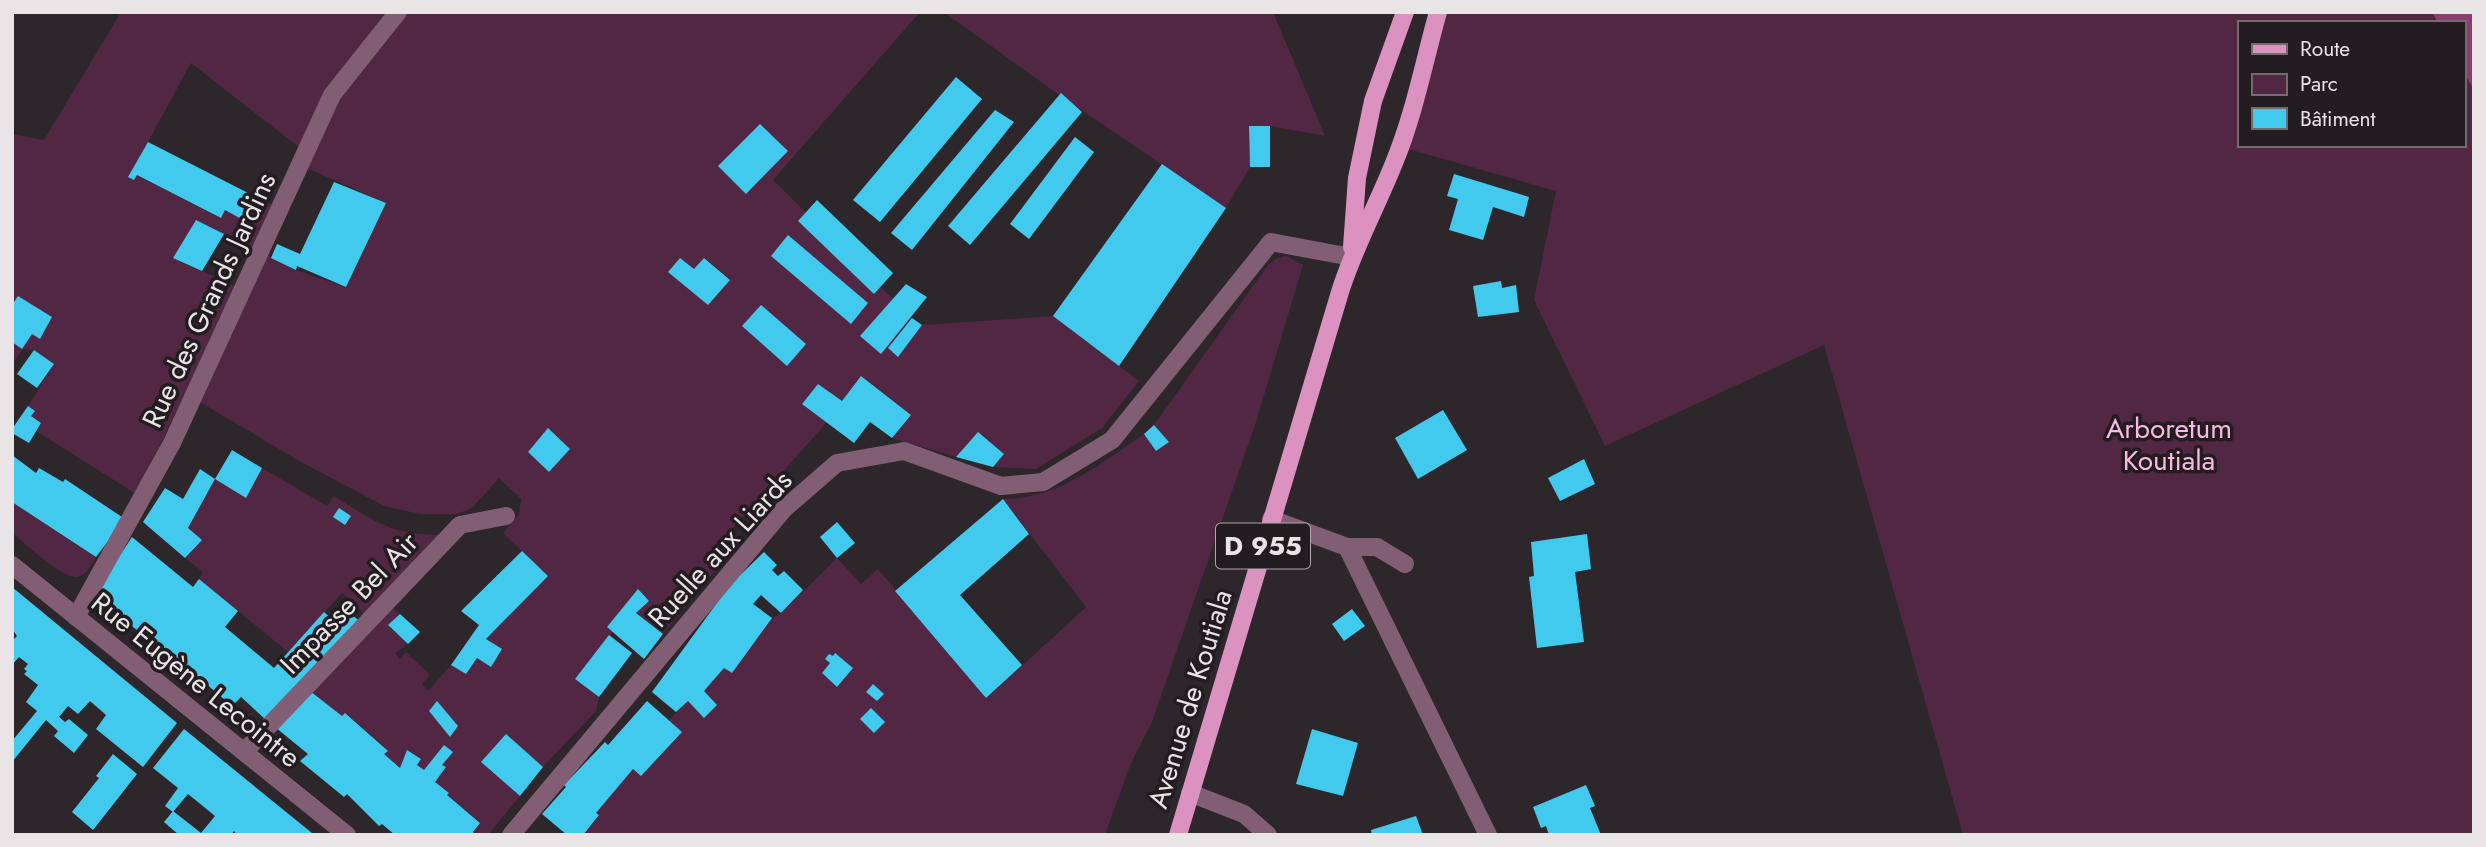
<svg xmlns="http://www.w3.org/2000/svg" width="2486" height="847" viewBox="0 0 2486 847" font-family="Jost,sans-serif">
<rect width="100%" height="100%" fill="#2d262a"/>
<g fill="#522743" fill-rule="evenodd">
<path d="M121 12H920L773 180 912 318 888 348 897 356 922 325 1053 316 1139 381 1102 428 1036 469 993 467 1004 454 978 432 956 457 892 438 911 415 862 376 842 401 818 384 802 404 827 422 718 545 728 555 663 634 636 613 649 601 638 589 608 627 613 632 575 679 599 697 596 711 543 767 506 735 481 762 520 796 488 835H476L473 832 480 822 447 795 448 793 435 782 445 767 442 765 452 752 444 745 424 770 417 765 421 759 407 750 400 768 384 754 386 749 346 713 342 716 310 691 391 606 400 614 388 626 408 644 395 653 400 659 406 652 430 675 422 684 428 691 451 665 466 674 477 658 491 667 501 649 486 639 547 576 503 533 519 515 521 499 499 478 472 508 457 514H420L384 506 301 462 193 398 260 251 296 270 346 287 386 203 300 165 305 152 191 63 129 177 134 180 137 175 220 218 225 210 245 220 258 198 277 207 255 249 196 220 173 258 237 287 136 494 36 431 41 423 31 416 35 411 28 406 54 364 34 350 23 349 12 364V342L22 348 32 334 40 339 52 318 18 296 12 305V134L44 140ZM680 258 694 269 705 258 730 279 708 304 669 272ZM548 429 570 449 549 472 528 452Z"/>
<path d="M944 12H1273L1325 136 1270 126H1249L1250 167 1226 208 1052 90Z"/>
<path d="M1444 12H2432L2438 23H2239V145H2463V71L2474 90V835H1963L1824 345 1605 446 1534 300 1556 191 1405 148Z"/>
<path d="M1286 256 1303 265 1256 422 1152 722 1131 763 1105 835H583L599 816 596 813 633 769 669 720 688 701 705 717 717 705 704 691 724 668 732 673 772 618 781 613 837 558 861 584 878 569 987 698 1086 607 1003 499C1059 498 1099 465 1144 434L1156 451 1169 442 1154 425 1268 265 1276 259ZM829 654 852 668 837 687 822 673 830 663 825 659Z"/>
<path d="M262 468 327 506 334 496C376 522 389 534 440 535L365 614 342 593 288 652 199 579 203 572 185 558 201 540 188 528 215 479Z"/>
<path d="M12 502 96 557C91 565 87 575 77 577 62 579 25 543 12 533Z"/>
</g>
<path fill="#8b3d71" d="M2432 12H2474V90L2463 71V23H2438Z"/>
<g fill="#42c9ee">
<path d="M956 77 982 99 880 222 853 200Z"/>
<path d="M1061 93 1082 112 970 245 948 226Z"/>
<path d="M995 110 1014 122 912 250 891 233Z"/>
<path d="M760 124 788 151 746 194 718 166Z"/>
<path d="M1249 126H1270V167H1250Z"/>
<path d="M1075 137 1094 152 1029 239 1010 224Z"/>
<path d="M148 142 258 198 245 221 225 210 221 218 137 175 134 180 128 177Z"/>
<path d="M1162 164 1226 208 1119 366 1053 316Z"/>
<path d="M1454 174 1529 197 1524 217 1493 207 1483 240 1449 230 1458 199 1447 196Z"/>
<path d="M334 182 386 203 346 287 297 266 296 270 271 258 277 244 300 254Z"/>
<path d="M817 200 893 273 874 294 798 221Z"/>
<path d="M196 220 224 234 202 271 173 258Z"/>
<path d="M788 235 868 303 851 324 771 256Z"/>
<path d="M680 258 694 269 704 258 730 280 708 305 668 272Z"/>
<path d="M1501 281 1502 288 1516 285 1519 312 1478 317 1473 286Z"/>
<path d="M906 284 927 297 881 354 860 336Z"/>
<path d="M18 296 52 317 40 339 32 334 22 349 12 342V305Z"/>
<path d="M761 305 806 344 787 366 742 326Z"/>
<path d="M912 318 922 325 898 357 888 348Z"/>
<path d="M34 350 54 364 37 388 17 374Z"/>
<path d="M861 376 911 415 892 438 870 422 854 443 802 404 818 384 842 401Z"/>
<path d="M28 406 35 411 31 416 41 423 29 443 12 433V429Z"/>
<path d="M1443 410 1467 450 1418 479 1395 438Z"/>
<path d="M1154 425 1169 442 1156 451 1144 434Z"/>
<path d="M548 428 570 449 549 472 528 452Z"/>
<path d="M978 432 1004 454 993 467 956 457Z"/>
<path d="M232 450 262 468 246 498 215 479 188 528 202 540 185 558 143 522 165 488 183 499 200 469 215 479Z"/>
<path d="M12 455 36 473 39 468 63 482 65 479 125 519 96 557 12 502Z"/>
<path d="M1584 459 1595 484 1560 501 1548 478Z"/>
<path d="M1003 499 1029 534 960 595 1022 665 986 698 895 591Z"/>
<path d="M339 508 351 516 345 525 333 517Z"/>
<path d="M837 522 855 543 837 558 820 537Z"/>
<path d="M1587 534 1591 569 1575 572 1584 642 1537 648 1529 577 1534 576 1531 542Z"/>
<path d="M132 537 193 587 199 579 238 611 225 627 274 668 324 612 335 622 346 610 362 623 265 719 241 697 232 706 157 642 155 644 93 596Z"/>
<path d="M522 551 548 576 486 639 502 649 491 667 477 658 466 674 451 665 479 625 461 611Z"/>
<path d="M764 552 777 565 772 570 778 576 784 571 803 590 781 613 761 595 753 604 772 618 732 673 724 668 704 691 717 705 704 718 688 701 676 712 652 692 730 585Z"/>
<path d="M12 587 177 723 143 767 96 729 106 715 90 701 78 714 68 706 59 717 65 722 69 719 88 735 74 753 54 736 58 731 46 720 12 762V741L37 711 26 702 38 685 24 674 27 671 24 669 28 664 19 657 12 665V641L17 636 12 629Z"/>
<path d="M638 589 649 601 636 613 663 634 644 659 607 627Z"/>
<path d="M1352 609 1365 626 1344 641 1332 624Z"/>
<path d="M400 614 420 632 408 644 388 625Z"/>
<path d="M609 635 632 653 599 697 575 679Z"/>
<path d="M835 653 853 668 837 687 822 673 830 663 825 659 829 654 833 656Z"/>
<path d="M873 684 884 694 877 701 866 692Z"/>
<path d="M310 691 342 716 345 713 388 751 384 754 400 768 407 750 421 759 417 765 424 770 444 745 453 752 442 765 446 767 435 782 449 793 447 795 480 823 473 832 476 835H395L382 824 379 826 347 794 344 797 300 761 308 754 275 727Z"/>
<path d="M437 701 458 726 450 737 429 711Z"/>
<path d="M647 701 682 732 641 776 633 769 596 813 599 815 583 835H567L542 814 566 787 564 785 605 742 608 745Z"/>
<path d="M871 708 885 722 874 733 860 719Z"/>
<path d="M184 729 312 833 311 835H237L234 831 231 835H179L164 822 173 811 201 833 215 816 188 794 173 812 165 806 178 788 153 768Z"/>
<path d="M1312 729 1358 743 1343 796 1296 784Z"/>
<path d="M506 734 543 767 520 796 481 762Z"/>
<path d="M113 754 137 774 93 830 72 812 99 778 96 776Z"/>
<path d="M1586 785 1595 806 1590 808 1601 835H1549L1546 826 1541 828 1533 807Z"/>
<path d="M1416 816 1423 835H1372L1371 830Z"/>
</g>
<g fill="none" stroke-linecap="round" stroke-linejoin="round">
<g stroke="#825e74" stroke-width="18">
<path d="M1271 519 1347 547 1488 835"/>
<path d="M1347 547H1377L1405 564"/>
<path d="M12 565 347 835"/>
<path d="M76 617 172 443 332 95 398 12"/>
<path d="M244 752 460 525 506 516"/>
<path d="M1190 793 1244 814 1268 835"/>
<path d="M511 835 784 509 837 463 904 451 1001 486 1043 482 1112 440 1271 242 1351 257"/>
</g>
<g stroke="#dc92c0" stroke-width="18">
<path d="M1352 247 1357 178 1373 101 1405 12"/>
<path d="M1178 835 1340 292C1354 247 1377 206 1394 163 1414 115 1424 62 1438 12"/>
</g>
</g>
<g text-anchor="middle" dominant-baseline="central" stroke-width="7" stroke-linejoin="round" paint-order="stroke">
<rect fill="#231c20" stroke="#aea8ab" stroke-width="2" x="1216" y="523.5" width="94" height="45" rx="5"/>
<g font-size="26" font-weight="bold" fill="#e9e4e6">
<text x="1263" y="546">D 955</text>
</g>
<g font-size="28" fill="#e9e4e6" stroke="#231c20">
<text transform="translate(209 300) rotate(-65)">Rue des Grands Jardins</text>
<text transform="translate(720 549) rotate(-48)">Ruelle aux Liards</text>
<text transform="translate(349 603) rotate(-46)">Impasse Bel Air</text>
<text transform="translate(196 680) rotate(39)">Rue Eugène Lecointre</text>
<text transform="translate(1190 699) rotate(-73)">Avenue de Koutiala</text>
</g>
<g font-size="28" fill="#fbb8e1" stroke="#231c20">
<text x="2169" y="428">Arboretum<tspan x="2169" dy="32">Koutiala</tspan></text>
</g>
</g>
<rect width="2486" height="847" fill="none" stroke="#e9e4e6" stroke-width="28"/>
<rect x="2238" y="21" width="228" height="126" fill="#231c20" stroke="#726c6f" stroke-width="2"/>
<rect x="2252" y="44" width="35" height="10" fill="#dc92c0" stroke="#726c6f" stroke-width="2"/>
<text x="2300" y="56" font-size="21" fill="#e9e4e6">Route</text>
<rect x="2252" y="74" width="35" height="21" fill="#522743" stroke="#726c6f" stroke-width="2"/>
<text x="2300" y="91" font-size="21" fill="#e9e4e6">Parc</text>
<rect x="2252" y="108" width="35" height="21" fill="#42c9ee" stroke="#726c6f" stroke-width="2"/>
<text x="2300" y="126" font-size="21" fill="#e9e4e6">Bâtiment</text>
</svg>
